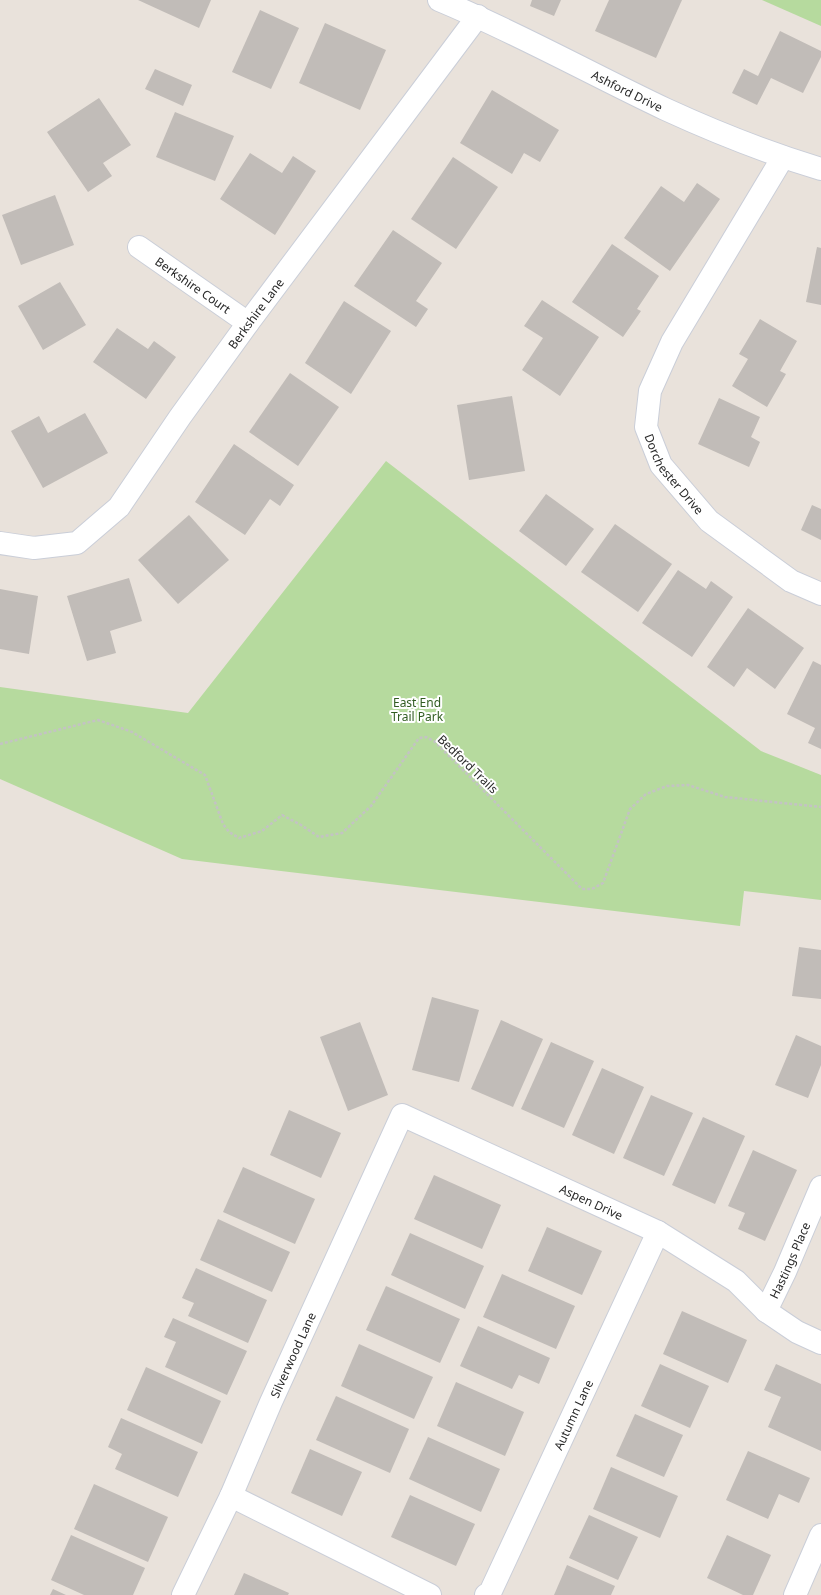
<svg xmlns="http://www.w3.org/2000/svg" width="821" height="1595" viewBox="0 0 821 1595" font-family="'Noto Sans',sans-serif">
<rect width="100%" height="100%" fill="#e9e2db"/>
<g fill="#b6da9e">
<path d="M762 0H821V26Z"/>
<path d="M386 461 761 751 821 775V900L744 891 740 926 182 859 0 779V687L188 713Z"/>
</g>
<g fill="#c1bcb8">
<path d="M138 0H211L199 28Z"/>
<path d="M532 0H561L554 16 530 6Z"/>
<path d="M609 0H682L656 58 595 31Z"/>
<path d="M260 10 299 28 271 89 232 72Z"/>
<path d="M325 23 386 50 360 110 299 83Z"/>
<path d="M780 31 821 51V57L803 93 771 78 757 105 732 93 744 69 758 76Z"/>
<path d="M155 69 192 85 183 106 145 89Z"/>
<path d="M492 90 559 130 540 162 524 153 512 174 460 143Z"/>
<path d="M99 98 131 145 103 163 112 176 88 192 47 132Z"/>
<path d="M175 112 234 136 215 181 156 157Z"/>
<path d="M250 153 282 173 293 156 316 171 275 235 220 199Z"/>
<path d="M453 157 498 187 456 249 411 219Z"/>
<path d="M697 183 720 199 670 271 624 238 661 186 684 202Z"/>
<path d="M55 195 74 245 21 265 2 215Z"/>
<path d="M393 230 442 263 416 301 428 309 416 327 354 286Z"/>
<path d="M612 244 659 276 637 309 641 311 623 337 572 302Z"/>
<path d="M817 247 821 248V305L806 302Z"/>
<path d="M60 282 86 325 43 350 18 306Z"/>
<path d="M542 300 599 337 560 396 522 370 543 338 524 326Z"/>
<path d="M344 301 391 331 351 394 305 363Z"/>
<path d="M760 319 797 341 780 371 786 374 767 407 732 386 748 359 739 354Z"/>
<path d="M117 328 148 349 154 341 176 357 146 399 93 362Z"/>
<path d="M290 373 339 407 298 466 249 432Z"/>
<path d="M512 396 525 471 469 480 457 405Z"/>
<path d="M719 398 760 417 751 437 760 442 749 467 698 444Z"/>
<path d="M85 413 108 453 43 488 11 431 39 416 48 433Z"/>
<path d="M234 444 294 485 280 506 270 499 245 535 195 502Z"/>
<path d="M546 494 594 529 566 566 519 531Z"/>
<path d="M812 505 821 509V540L801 530Z"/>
<path d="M189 515 229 560 178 604 138 560Z"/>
<path d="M615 524 672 564 638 612 581 572Z"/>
<path d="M678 570 706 589 711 581 733 597 692 657 642 623Z"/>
<path d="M129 578 142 621 110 631 116 653 87 661 67 596Z"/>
<path d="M0 589 38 596 29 654 0 649Z"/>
<path d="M748 608 804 648 775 689 747 668 734 687 707 667Z"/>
<path d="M813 661 821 665V749L808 743 815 728 787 714Z"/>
<path d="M799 947 821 950V999L792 996Z"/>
<path d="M432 997 479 1010 459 1082 412 1070Z"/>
<path d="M501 1020 543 1039 513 1107 471 1089Z"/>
<path d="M360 1022 388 1095 348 1111 320 1037Z"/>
<path d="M796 1035 821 1046V1065L808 1098 775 1085Z"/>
<path d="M551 1042 594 1061 564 1128 521 1109Z"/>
<path d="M602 1068 644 1087 614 1154 572 1135Z"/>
<path d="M651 1095 693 1113 664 1176 623 1158Z"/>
<path d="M289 1110 341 1133 321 1178 270 1155Z"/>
<path d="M703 1117 745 1136 715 1204 672 1185Z"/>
<path d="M753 1150 797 1170 765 1241 738 1229 745 1213 728 1206Z"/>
<path d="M243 1167 315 1199 295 1244 223 1212Z"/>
<path d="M434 1175 501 1205 482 1249 414 1219Z"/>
<path d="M218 1219 290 1252 272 1292 200 1260Z"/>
<path d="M547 1227 602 1251 582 1295 528 1271Z"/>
<path d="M410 1233 484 1266 465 1309 391 1275Z"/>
<path d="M196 1268 267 1300 248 1343 188 1316 194 1303 182 1298Z"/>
<path d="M502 1274 575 1306 556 1349 483 1317Z"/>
<path d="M386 1286 460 1319 440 1363 366 1330Z"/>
<path d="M682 1311 747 1340 728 1383 663 1354Z"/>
<path d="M173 1318 247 1351 227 1395 165 1367 176 1342 164 1337Z"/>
<path d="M478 1326 550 1358 539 1384 519 1375 512 1389 460 1366Z"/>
<path d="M359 1344 433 1377 414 1419 341 1386Z"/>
<path d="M660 1364 709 1386 690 1428 641 1406Z"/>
<path d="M776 1364 821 1384V1451L768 1427 781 1397 764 1390Z"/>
<path d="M146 1367 221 1401 202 1444 127 1410Z"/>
<path d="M456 1382 524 1412 505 1456 437 1426Z"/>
<path d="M336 1396 409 1429 390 1473 316 1440Z"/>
<path d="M635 1414 683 1435 664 1477 616 1456Z"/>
<path d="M121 1418 198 1452 178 1497 115 1469 122 1454 108 1447Z"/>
<path d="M428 1437 500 1469 481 1512 409 1479Z"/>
<path d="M310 1449 362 1472 342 1516 291 1493Z"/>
<path d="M748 1451 810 1478 799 1503 779 1494 768 1519 726 1500Z"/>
<path d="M611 1467 678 1496 660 1538 593 1509Z"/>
<path d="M94 1484 168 1517 148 1562 74 1529Z"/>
<path d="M410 1495 475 1524 456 1566 391 1537Z"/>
<path d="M589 1515 638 1537 618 1580 569 1558Z"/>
<path d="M71 1535 145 1568 133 1595H84L51 1580Z"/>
<path d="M727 1535 771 1555 753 1595H743L707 1578Z"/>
<path d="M567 1565 615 1586 611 1595H554Z"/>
<path d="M244 1573 289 1593 288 1595H234Z"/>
<path d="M53 1589 66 1595H50Z"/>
</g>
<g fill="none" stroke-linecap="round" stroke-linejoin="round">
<g stroke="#caced8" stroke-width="24">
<g id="minor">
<path id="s1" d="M439 0C516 32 589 73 665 109 715 132 768 153 821 169"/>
<path id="s2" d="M783 157 672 342 650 391 646 427 661 465 709 521 791 581 821 594"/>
<path id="s3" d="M139 247 248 323"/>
<path id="s4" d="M0 543 34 548 77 543 119 507 180 417 248 323 478 16"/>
<path id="s5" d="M766 1311 785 1272 821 1187"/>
<path d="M231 1496 430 1595"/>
<path id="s6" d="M183 1595 231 1496 271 1402 402 1115 658 1232 736 1281 766 1311 797 1332 821 1343"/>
<path id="s7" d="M486 1595H489L658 1232"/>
<path d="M795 1595 821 1535"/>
</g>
</g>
<path stroke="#c3c3c3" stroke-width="2.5" stroke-dasharray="3 2" stroke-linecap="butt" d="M0 744 98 720 132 732 205 775 223 824 229 832 239 838 262 831 282 815 301 825 319 837 342 833 371 806 419 738 426 737 434 741 582 889H592L603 883 630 809 646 794 667 786 688 785 725 797 821 807"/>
<use href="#minor" stroke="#fff" stroke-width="22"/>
</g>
<g text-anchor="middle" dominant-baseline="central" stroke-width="4" stroke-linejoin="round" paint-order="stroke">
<g font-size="12" fill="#282828" stroke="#fff">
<text stroke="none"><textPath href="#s1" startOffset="209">Ashford Drive</textPath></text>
<text stroke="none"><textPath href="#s3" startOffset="66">Berkshire Court</textPath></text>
<text stroke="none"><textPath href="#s4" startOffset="370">Berkshire Lane</textPath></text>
<text stroke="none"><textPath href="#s2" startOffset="361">Dorchester Drive</textPath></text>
<text transform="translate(468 764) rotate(44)">Bedford Trails</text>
<text stroke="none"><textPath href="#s6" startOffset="736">Aspen Drive</textPath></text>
<text stroke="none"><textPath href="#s5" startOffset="56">Hastings Place</textPath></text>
<text stroke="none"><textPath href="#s6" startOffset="264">Silverwood Lane</textPath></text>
<text stroke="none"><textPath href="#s7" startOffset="202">Autumn Lane</textPath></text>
</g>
<g font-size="12" fill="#315c21" stroke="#fff">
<text x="417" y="702">East End<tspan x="417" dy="14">Trail Park</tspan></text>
</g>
</g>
</svg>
